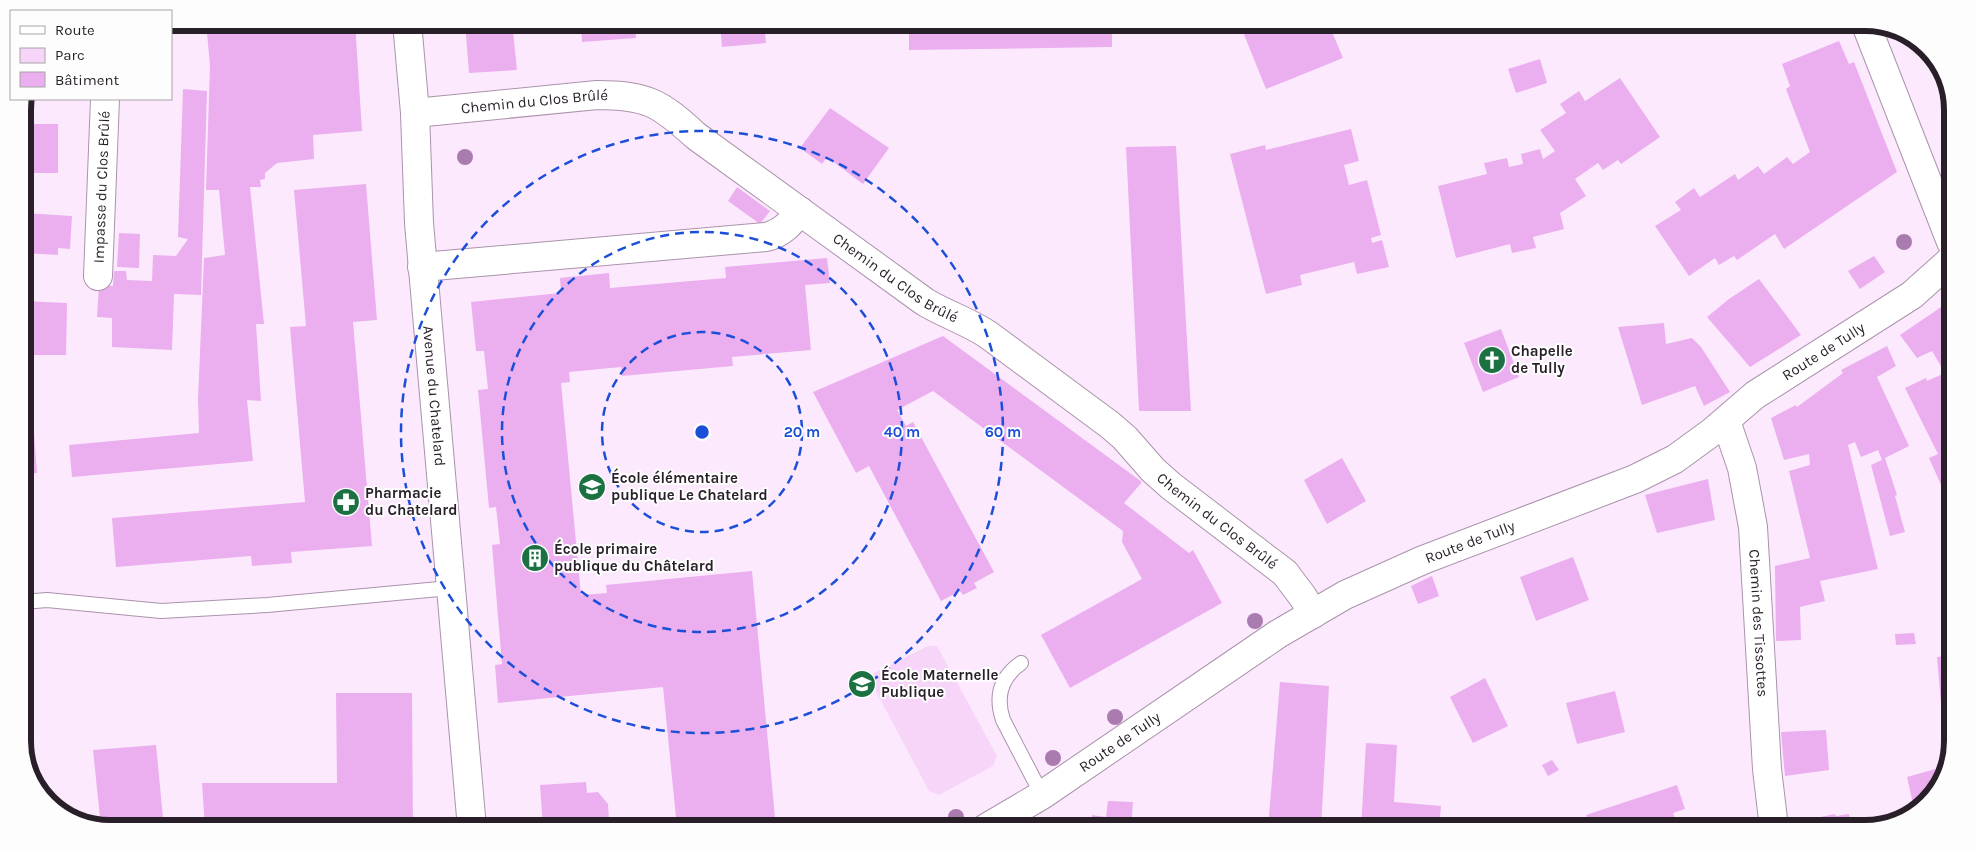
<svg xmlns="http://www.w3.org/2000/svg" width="1975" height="851" viewBox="0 0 1975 851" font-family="Karla,sans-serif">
<rect width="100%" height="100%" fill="#fce9fe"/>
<path fill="#f7d5f9" d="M928 646H937L997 756 993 766 939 795 929 791 871 682 874 673Z"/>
<g fill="#ebafef">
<path d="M206 22H355L362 131 313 135 314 159 277 163 265 173V179L260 180 261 187H250L264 324H256L261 401 247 400 253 461 72 477 69 445 199 433 198 399 204 258 225 255 219 190H206L210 66Z"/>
<path d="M465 22H512L517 70 469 73Z"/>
<path d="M581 22H635L636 38 582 42Z"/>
<path d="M720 22H764L766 43 722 47Z"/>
<path d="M783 22H796L797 32H783Z"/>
<path d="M909 22H1112V47L909 50Z"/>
<path d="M1239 22H1328L1343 58 1266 89Z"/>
<path d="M1839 41 1849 64 1854 62 1897 172 1784 249 1775 234 1737 260 1734 256 1719 265 1715 258 1689 276 1655 226 1681 210 1675 202 1694 188 1700 197 1735 174 1738 180 1758 166 1764 174 1787 157 1793 164 1810 152 1786 89 1790 86 1782 64Z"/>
<path d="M1540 59 1547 83 1516 93 1508 69Z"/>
<path d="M1620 78 1660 137 1621 164 1618 160 1603 170 1598 163 1575 179 1586 196 1560 213 1564 229 1533 237 1536 248 1512 253 1510 244 1456 258 1438 186 1487 174 1484 163 1507 158 1509 167 1523 164 1521 154 1540 149 1543 159 1555 151 1540 130 1566 113 1560 104 1579 91 1585 101Z"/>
<path d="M183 89 207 91 201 295 174 294 172 350 112 347V318L97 317 99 285 113 286 114 271H126L127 280 152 281 153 255 176 256 188 239 178 237Z"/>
<path d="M830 108 889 148 863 184 827 157 822 164 800 148Z"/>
<rect x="23" y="124" width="35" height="49"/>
<path d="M1351 129 1359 161 1344 165 1349 185 1367 180 1381 235 1371 238 1372 243 1382 240 1389 267 1357 274 1354 262 1300 275 1302 285 1266 294 1230 154 1265 145 1266 150Z"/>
<path d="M1176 146 1191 411H1139L1126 147Z"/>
<path d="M366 184 377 320 353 322 372 546 291 552 292 563 252 566 251 556 116 567 112 518 305 502 290 327 306 326 294 190Z"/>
<path d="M737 187 770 211 760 224 728 201Z"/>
<path d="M23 213 72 216 70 249 58 248V255L23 253Z"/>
<path d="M119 233 140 234 139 268 117 267Z"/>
<path d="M1874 256 1885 272 1860 289 1848 271Z"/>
<path d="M827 258 830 283 805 285 811 350 732 357 733 366 622 376 621 367 569 372 570 382 561 383 581 595 607 593 606 585 752 571 776 828H677L663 687 498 703 495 665 502 664 492 545 500 544 496 507 489 508 478 390 488 389 484 351H476L471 302 561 293 560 278 609 273 610 288 726 278 725 267Z"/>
<path d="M1759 279 1801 335 1750 367 1707 317 1729 299Z"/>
<path d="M23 301 67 303 66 355H23Z"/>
<path d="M1950 301 1949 484 1942 487 1929 458 1938 454 1905 388 1926 378 1927 381 1945 373 1932 351 1917 358 1900 335Z"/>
<path d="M1664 323 1666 344 1692 338 1701 347 1730 392 1704 406 1695 386 1642 405 1618 327Z"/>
<path d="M1501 329 1519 377 1483 392 1464 343Z"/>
<path d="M943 336 1142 482 1124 503 1189 553 1193 550 1222 603 1070 688 1041 635 1142 579 1122 542 1123 531 933 391 897 410 906 426 913 422 994 572 974 583 977 588 963 595 960 591 941 601 869 466 856 473 813 392Z"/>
<path d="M1887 346 1896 366 1877 377 1909 446 1885 458 1897 495 1895 496 1905 532 1890 536 1871 465 1882 460 1878 450 1861 457 1855 442 1848 445 1878 569 1820 581 1825 601 1800 607 1801 640 1776 641 1775 566 1810 558 1789 471 1810 465 1809 454 1784 460 1771 418 1796 405 1797 407 1843 373 1841 370Z"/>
<path d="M23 393H31L37 473 23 474Z"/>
<path d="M1342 458 1366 501 1327 524 1304 480Z"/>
<path d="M1708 479 1715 520 1657 533 1645 495Z"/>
<path d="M1573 557 1589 600 1536 621 1520 577Z"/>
<path d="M1432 576 1439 596 1418 604 1411 586Z"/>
<path d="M1914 633 1916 644 1896 645 1895 634Z"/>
<path d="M1947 656V704H1941L1937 657Z"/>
<path d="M1485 678 1508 726 1473 743 1450 697Z"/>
<path d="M1280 682 1329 686 1321 828H1268Z"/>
<path d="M1615 691 1625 732 1577 744 1566 703Z"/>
<path d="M336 693H412L413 828H205L202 783H337Z"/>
<path d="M1826 730 1829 770 1785 776 1781 732Z"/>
<path d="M1366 743 1397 745 1394 802 1441 806 1439 828H1361Z"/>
<path d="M156 745 164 828H110L101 827 93 750Z"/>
<path d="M1552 760 1559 770 1548 776 1542 765Z"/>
<path d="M1946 766V774L1915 813 1907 777Z"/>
<path d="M586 782 587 793 598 792 608 804 609 820 604 828H543L540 785Z"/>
<path d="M1677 785 1685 809 1673 813 1678 828H1621L1618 822 1600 828H1593L1586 815Z"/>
<path d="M1108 801 1133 802 1131 828H1091L1092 815 1106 817Z"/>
<path d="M1835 814 1836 816 1849 814 1852 828H1802L1801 821Z"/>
</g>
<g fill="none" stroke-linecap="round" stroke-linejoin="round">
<g stroke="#aa93ab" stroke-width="16">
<g id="lane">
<path d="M23 602 47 600 161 611 267 605 450 588"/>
<path d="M1021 663C1001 677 995 696 1003 720L1042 795"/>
</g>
</g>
<g stroke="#aa93ab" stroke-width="30">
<g id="street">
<path id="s1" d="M407 22 415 113 419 223 472 828"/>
<path d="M1865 22 1951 242"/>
<path id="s2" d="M415 113 597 95C647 95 660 103 696 136L925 302C945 314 967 321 987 334L1110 425 1125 438 1153 470 1171 486 1285 573 1303 597 1313 614"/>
<path d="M422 267 766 237C782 233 790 224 800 211"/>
<path id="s3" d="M98 276 105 99"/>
<path id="s4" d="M1726 421 1742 468 1753 527 1767 769 1774 828"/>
</g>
</g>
<g stroke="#aa93ab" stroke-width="30">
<g id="secondary">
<path id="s5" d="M986 828 1042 795 1278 634 1345 595 1423 560 1635 479 1675 459 1712 432 1755 395 1912 295 1951 260"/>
</g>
</g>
<use href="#lane" stroke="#fff" stroke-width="14"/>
<use href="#street" stroke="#fff" stroke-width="28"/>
<use href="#secondary" stroke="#fff" stroke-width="28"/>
</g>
<g fill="#aa7bae">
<circle cx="465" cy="157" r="8"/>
<circle cx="1904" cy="242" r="8"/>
<circle cx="1255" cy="621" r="8"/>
<circle cx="1115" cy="717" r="8"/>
<circle cx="1053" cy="758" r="8"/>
<circle cx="956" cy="817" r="8"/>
</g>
<g fill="none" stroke="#1d4ed8" stroke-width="2.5" stroke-dasharray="9 6">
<circle cx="702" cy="432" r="100"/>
<circle cx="702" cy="432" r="200"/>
<circle cx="702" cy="432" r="301"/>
</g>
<defs>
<g id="church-disc" transform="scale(1.4375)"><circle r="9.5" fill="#1c7143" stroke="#fdfdfd"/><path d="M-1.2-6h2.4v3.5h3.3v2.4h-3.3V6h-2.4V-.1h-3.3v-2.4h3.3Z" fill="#fff"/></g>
<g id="school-disc" transform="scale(1.4375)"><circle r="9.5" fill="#1c7143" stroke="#fdfdfd"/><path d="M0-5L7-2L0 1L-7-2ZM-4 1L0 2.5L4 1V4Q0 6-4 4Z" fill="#fff"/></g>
<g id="pharmacy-disc" transform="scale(1.4375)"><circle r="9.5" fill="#1c7143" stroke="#fdfdfd"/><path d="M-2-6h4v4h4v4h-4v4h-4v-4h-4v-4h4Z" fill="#fff"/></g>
<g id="building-disc" transform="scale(1.4375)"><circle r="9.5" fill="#1c7143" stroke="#fdfdfd"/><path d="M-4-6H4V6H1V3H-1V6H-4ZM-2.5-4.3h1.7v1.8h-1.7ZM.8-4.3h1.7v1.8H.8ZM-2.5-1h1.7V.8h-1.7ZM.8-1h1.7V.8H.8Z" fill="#fff"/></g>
</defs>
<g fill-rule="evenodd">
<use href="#church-disc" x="1492" y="360"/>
<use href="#school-disc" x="592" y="487"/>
<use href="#pharmacy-disc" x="346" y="502"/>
<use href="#building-disc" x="535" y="558"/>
<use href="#school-disc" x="862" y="684"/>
</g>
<g text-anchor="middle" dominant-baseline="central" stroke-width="4" stroke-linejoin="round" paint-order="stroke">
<g font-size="15" fill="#281f29" stroke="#fdfdfd">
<text stroke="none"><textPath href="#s2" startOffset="120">Chemin du Clos Brûlé</textPath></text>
<text stroke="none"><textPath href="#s3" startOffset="89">Impasse du Clos Brûlé</textPath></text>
<text stroke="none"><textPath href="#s2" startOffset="539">Chemin du Clos Brûlé</textPath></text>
<text stroke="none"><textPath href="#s5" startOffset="969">Route de Tully</textPath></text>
<text stroke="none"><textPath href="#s1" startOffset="375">Avenue du Chatelard</textPath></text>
<text stroke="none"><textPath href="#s2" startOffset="944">Chemin du Clos Brûlé</textPath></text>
<text stroke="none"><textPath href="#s5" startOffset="564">Route de Tully</textPath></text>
<text stroke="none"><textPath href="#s4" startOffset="206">Chemin des Tissottes</textPath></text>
<text stroke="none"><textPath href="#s5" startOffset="159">Route de Tully</textPath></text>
</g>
<g font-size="15" font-weight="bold" fill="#281f29" stroke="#fdfdfd" text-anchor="start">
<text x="1511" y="351">Chapelle<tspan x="1511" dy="17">de Tully</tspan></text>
<text x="611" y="478">École élémentaire<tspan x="611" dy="17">publique Le Chatelard</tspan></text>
<text x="365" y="493">Pharmacie<tspan x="365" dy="17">du Chatelard</tspan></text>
<text x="554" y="549">École primaire<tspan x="554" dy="17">publique du Châtelard</tspan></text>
<text x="881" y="675">École Maternelle<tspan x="881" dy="17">Publique</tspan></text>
</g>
</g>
<path d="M0 0H1975V851H0ZM110 31H1865A79 79 0 0 1 1944 110V741A79 79 0 0 1 1865 820H110A79 79 0 0 1 31 741V110A79 79 0 0 1 110 31Z" fill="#fdfdfd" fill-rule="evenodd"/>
<path fill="none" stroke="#281f29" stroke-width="6" d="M110 31H1865A79 79 0 0 1 1944 110V741A79 79 0 0 1 1865 820H110A79 79 0 0 1 31 741V110A79 79 0 0 1 110 31Z"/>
<circle cx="702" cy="432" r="8" fill="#1d4ed8" stroke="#fdfdfd" stroke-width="2.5"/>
<g font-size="15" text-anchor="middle" font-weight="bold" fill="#1d4ed8" stroke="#fdfdfd" stroke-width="4" stroke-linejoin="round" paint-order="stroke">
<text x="802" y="437">20 m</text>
<text x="902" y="437">40 m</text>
<text x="1003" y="437">60 m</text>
</g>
<rect x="10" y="10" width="162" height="90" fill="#fdfdfd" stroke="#a8a4a8"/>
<rect x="20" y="26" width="25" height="8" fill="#ffffff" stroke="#a8a4a8"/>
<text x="55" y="35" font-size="15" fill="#281f29">Route</text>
<rect x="20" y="48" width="25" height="15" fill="#f7d5f9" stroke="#a8a4a8"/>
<text x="55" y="60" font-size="15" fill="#281f29">Parc</text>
<rect x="20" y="72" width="25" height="15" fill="#ebafef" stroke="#a8a4a8"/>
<text x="55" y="85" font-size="15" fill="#281f29">Bâtiment</text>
</svg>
